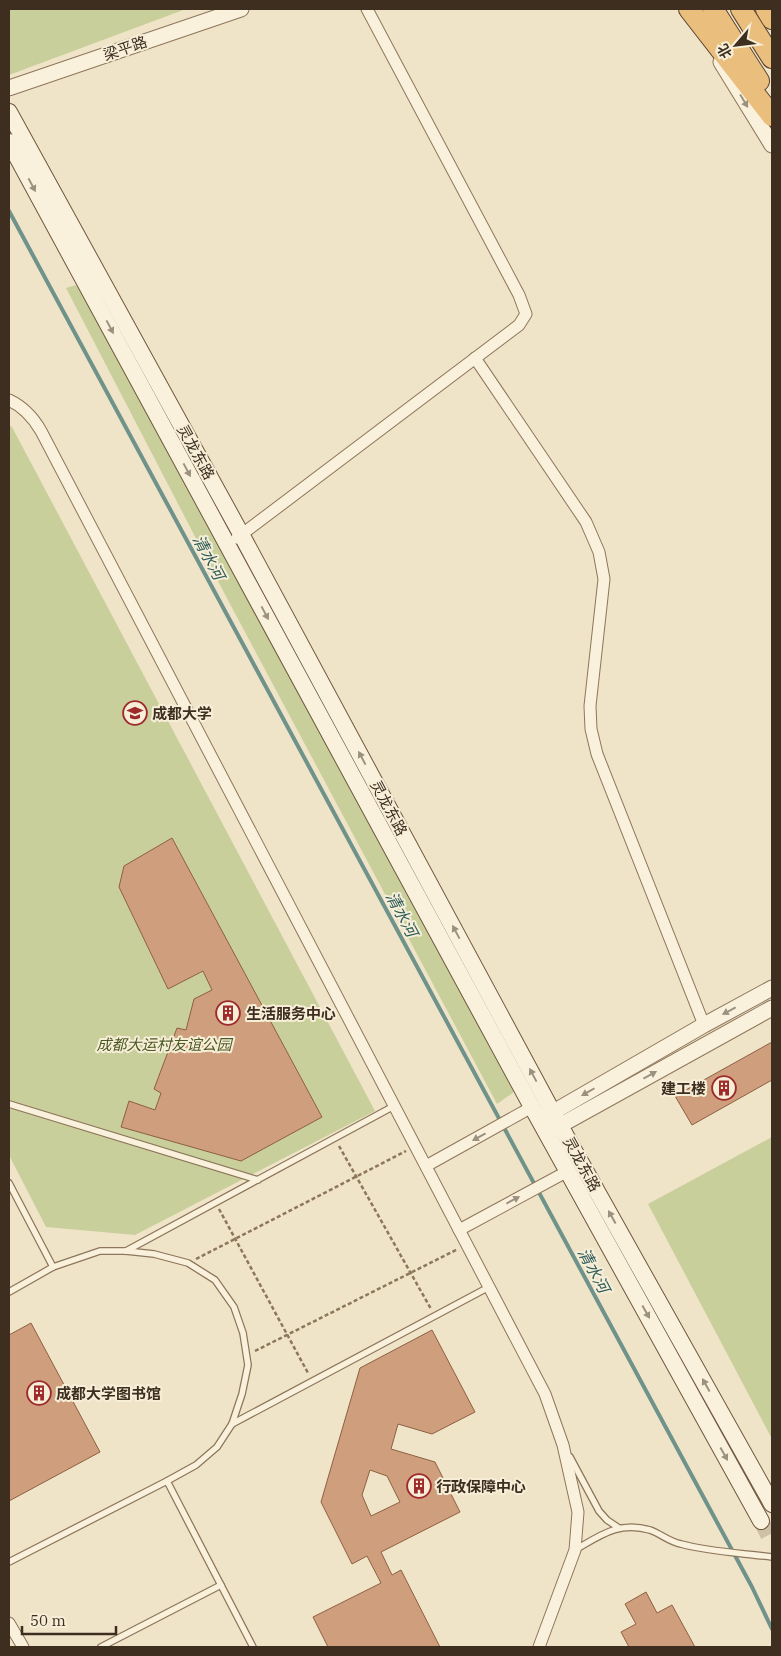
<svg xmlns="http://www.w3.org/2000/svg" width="781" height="1656" viewBox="0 0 781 1656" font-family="'IBM Plex Serif','Noto Sans SC',serif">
<rect width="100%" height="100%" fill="#f0e4c8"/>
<g fill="#c9cf9b">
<path d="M9 9H186L9 75Z"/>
<path d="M76 285 102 325 514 1092 497 1104 230 604 66 288Z"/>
<path d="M9 425 12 427 375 1111 135 1235 46 1227 9 1155Z"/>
<path d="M772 1137V1439L648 1204Z"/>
</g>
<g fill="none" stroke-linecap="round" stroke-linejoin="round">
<path stroke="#6f938a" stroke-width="4" d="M9 211 752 1587 772 1629"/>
</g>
<g fill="#cf9f7d" stroke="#8d5f41" fill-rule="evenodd">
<path d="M172 838 322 1117 241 1161 121 1127 129 1101 155 1110 161 1093 154 1089 177 1028 186 1030 194 999 212 990 203 971 168 989 119 887 124 866Z"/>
<path d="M772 1042V1080L692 1125 675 1096Z"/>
<path d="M31 1323 100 1452 9 1501V1335Z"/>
<path d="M432 1330 475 1412 432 1434 398 1424 391 1449 435 1462 460 1512 381 1552 392 1575 401 1570 440 1647H328L313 1617 381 1583 367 1556 352 1564 321 1502 360 1368ZM370 1470 387 1476 400 1502 371 1516 362 1495Z"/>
<path d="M646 1592 657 1613 672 1605 695 1647H629L621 1632 636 1624 625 1604Z"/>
</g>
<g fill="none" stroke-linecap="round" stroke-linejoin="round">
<path stroke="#ccc0a6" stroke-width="16" stroke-dasharray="16 8" stroke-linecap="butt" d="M761 1521 772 1542"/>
<g stroke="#8d765c" stroke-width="8">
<g id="service">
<path d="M9 1104 258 1180"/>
<path d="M9 1183 53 1267"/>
<path d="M126 1251 394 1106"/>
<path d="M9 1292 53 1267 100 1251H126L154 1254 188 1263 215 1280 234 1307 243 1333 248 1365 242 1394 232 1424 217 1447 196 1465 167 1481 9 1562"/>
<path d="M232 1424 489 1287"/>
<path d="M570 1457 599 1511 607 1520 619 1528"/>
<path d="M167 1481 253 1647"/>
<path d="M575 1550C601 1535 619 1521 650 1530 661 1534 670 1542 681 1544 711 1552 742 1553 772 1557"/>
<path d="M101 1647 221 1585"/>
</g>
</g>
<g stroke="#8d765c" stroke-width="13">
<g id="minor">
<path d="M475 358 586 522 599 552 604 579 590 706 591 729 597 754 704 1025"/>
<path d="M9 400C24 407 33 417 41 431L545 1394 563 1445 578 1512 575 1550 539 1647"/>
<path d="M237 538 519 325 526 314 519 295 367 9"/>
<path d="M426 1166 532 1107"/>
<path d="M459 1230 568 1171"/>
<path d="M9 1623 23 1647"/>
</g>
</g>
<g stroke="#8d765c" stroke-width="17">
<g id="tertiary">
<path d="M721 62 772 145"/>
<path d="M9 88 241 9"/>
<path d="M543 1118 704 1025 772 988"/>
<path d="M550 1131 772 1008"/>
</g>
</g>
<g stroke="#6f573f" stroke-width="18">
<g id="secondary">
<path d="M9 112 241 534 553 1113 772 1504"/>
<path d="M9 142 532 1107 761 1521"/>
</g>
</g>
<g stroke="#5b4430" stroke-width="22">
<g id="trunk">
<path d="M689 9 772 116"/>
<path d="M713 9 759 81"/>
<path d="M741 9 772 58"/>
<path d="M766 9 772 19"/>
</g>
</g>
<g stroke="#8d765c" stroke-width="2.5" stroke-dasharray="4 2.5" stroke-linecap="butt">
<path d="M339 1146 431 1309"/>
<path d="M219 1209 308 1373"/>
<path d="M196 1259 406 1151"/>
<path d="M255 1351 458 1249"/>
</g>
<use href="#service" stroke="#faf1dc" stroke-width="5.5"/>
<use href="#minor" stroke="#faf1dc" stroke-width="11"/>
<use href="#tertiary" stroke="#faf1dc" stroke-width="15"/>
<use href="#secondary" stroke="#faf1dc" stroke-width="16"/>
<use href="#trunk" stroke="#eabe7c" stroke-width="20"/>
</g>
<defs><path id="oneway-solid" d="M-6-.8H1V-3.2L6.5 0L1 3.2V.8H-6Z" transform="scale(1.25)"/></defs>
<g fill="#9c907e">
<use href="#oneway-solid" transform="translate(744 101) rotate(59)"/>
<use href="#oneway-solid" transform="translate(32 185) rotate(62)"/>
<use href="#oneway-solid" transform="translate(110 327) rotate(62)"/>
<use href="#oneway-solid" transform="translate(187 470) rotate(62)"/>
<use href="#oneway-solid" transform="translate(265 613) rotate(62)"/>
<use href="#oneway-solid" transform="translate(362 758) rotate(-118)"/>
<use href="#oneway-solid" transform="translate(456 932) rotate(-118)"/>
<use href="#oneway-solid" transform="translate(729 1011) rotate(152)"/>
<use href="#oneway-solid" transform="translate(533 1075) rotate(-118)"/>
<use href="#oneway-solid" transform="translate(650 1075) rotate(-29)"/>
<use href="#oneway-solid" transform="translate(588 1092) rotate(150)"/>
<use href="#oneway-solid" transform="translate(479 1137) rotate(151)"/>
<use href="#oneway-solid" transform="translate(513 1200) rotate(-28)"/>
<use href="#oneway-solid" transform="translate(612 1217) rotate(-119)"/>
<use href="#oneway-solid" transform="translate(646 1312) rotate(61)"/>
<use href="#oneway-solid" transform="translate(706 1385) rotate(-119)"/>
<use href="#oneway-solid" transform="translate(724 1454) rotate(61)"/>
</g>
<defs>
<g id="university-ring" transform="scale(1.25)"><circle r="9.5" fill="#f7eed8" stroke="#9e2a2b" stroke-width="1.5"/><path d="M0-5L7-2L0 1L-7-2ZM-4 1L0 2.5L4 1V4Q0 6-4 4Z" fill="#9e2a2b"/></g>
<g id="building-ring" transform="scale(1.25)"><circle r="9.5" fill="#f7eed8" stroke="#9e2a2b" stroke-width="1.5"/><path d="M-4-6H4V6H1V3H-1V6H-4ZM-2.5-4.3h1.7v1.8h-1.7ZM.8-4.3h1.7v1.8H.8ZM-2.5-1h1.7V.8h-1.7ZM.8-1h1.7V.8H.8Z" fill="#9e2a2b"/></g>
</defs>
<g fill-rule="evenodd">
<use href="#university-ring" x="135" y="713"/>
<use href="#building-ring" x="228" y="1013"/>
<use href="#building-ring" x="724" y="1088"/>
<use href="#building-ring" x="39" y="1393"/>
<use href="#building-ring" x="419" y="1486"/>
</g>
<g text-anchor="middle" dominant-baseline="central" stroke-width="4" stroke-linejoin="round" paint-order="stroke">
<g font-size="15" fill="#3d2e20" stroke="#f7eed8">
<text transform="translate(125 48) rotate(-19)">梁平路</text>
<text transform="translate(196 452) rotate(61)">灵龙东路</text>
<text transform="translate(389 808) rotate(62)">灵龙东路</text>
<text transform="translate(582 1164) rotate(61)">灵龙东路</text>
</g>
<g font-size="15" font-weight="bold" fill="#3d2e20" stroke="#f7eed8" text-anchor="start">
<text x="152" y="713">成都大学</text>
<text x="246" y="1013">生活服务中心</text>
<text x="706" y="1088" text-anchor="end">建工楼</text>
<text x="56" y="1393">成都大学图书馆</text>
<text x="436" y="1486">行政保障中心</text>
</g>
<g font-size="15" font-style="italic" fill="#4d5a26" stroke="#f7eed8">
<text x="164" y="1044">成都大运村友谊公园</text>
</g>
<g font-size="16" font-style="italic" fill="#2f5d5a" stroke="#f7eed8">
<text transform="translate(209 557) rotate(62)">清水河</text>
<text transform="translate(402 914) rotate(62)">清水河</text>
<text transform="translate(594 1270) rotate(62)">清水河</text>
</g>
</g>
<rect width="781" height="1656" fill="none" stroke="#3d2e20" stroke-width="20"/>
<g transform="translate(736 45) rotate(242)" stroke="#f7eed8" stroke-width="4" paint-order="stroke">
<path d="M0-4L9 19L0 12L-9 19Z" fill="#3d2e20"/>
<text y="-8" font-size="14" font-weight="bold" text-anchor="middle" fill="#3d2e20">北</text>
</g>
<path d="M22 1626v8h94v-8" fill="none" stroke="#3d2e20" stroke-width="2.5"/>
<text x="30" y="1626" font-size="15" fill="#3d2e20" stroke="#f7eed8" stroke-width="4" paint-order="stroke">50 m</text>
</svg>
